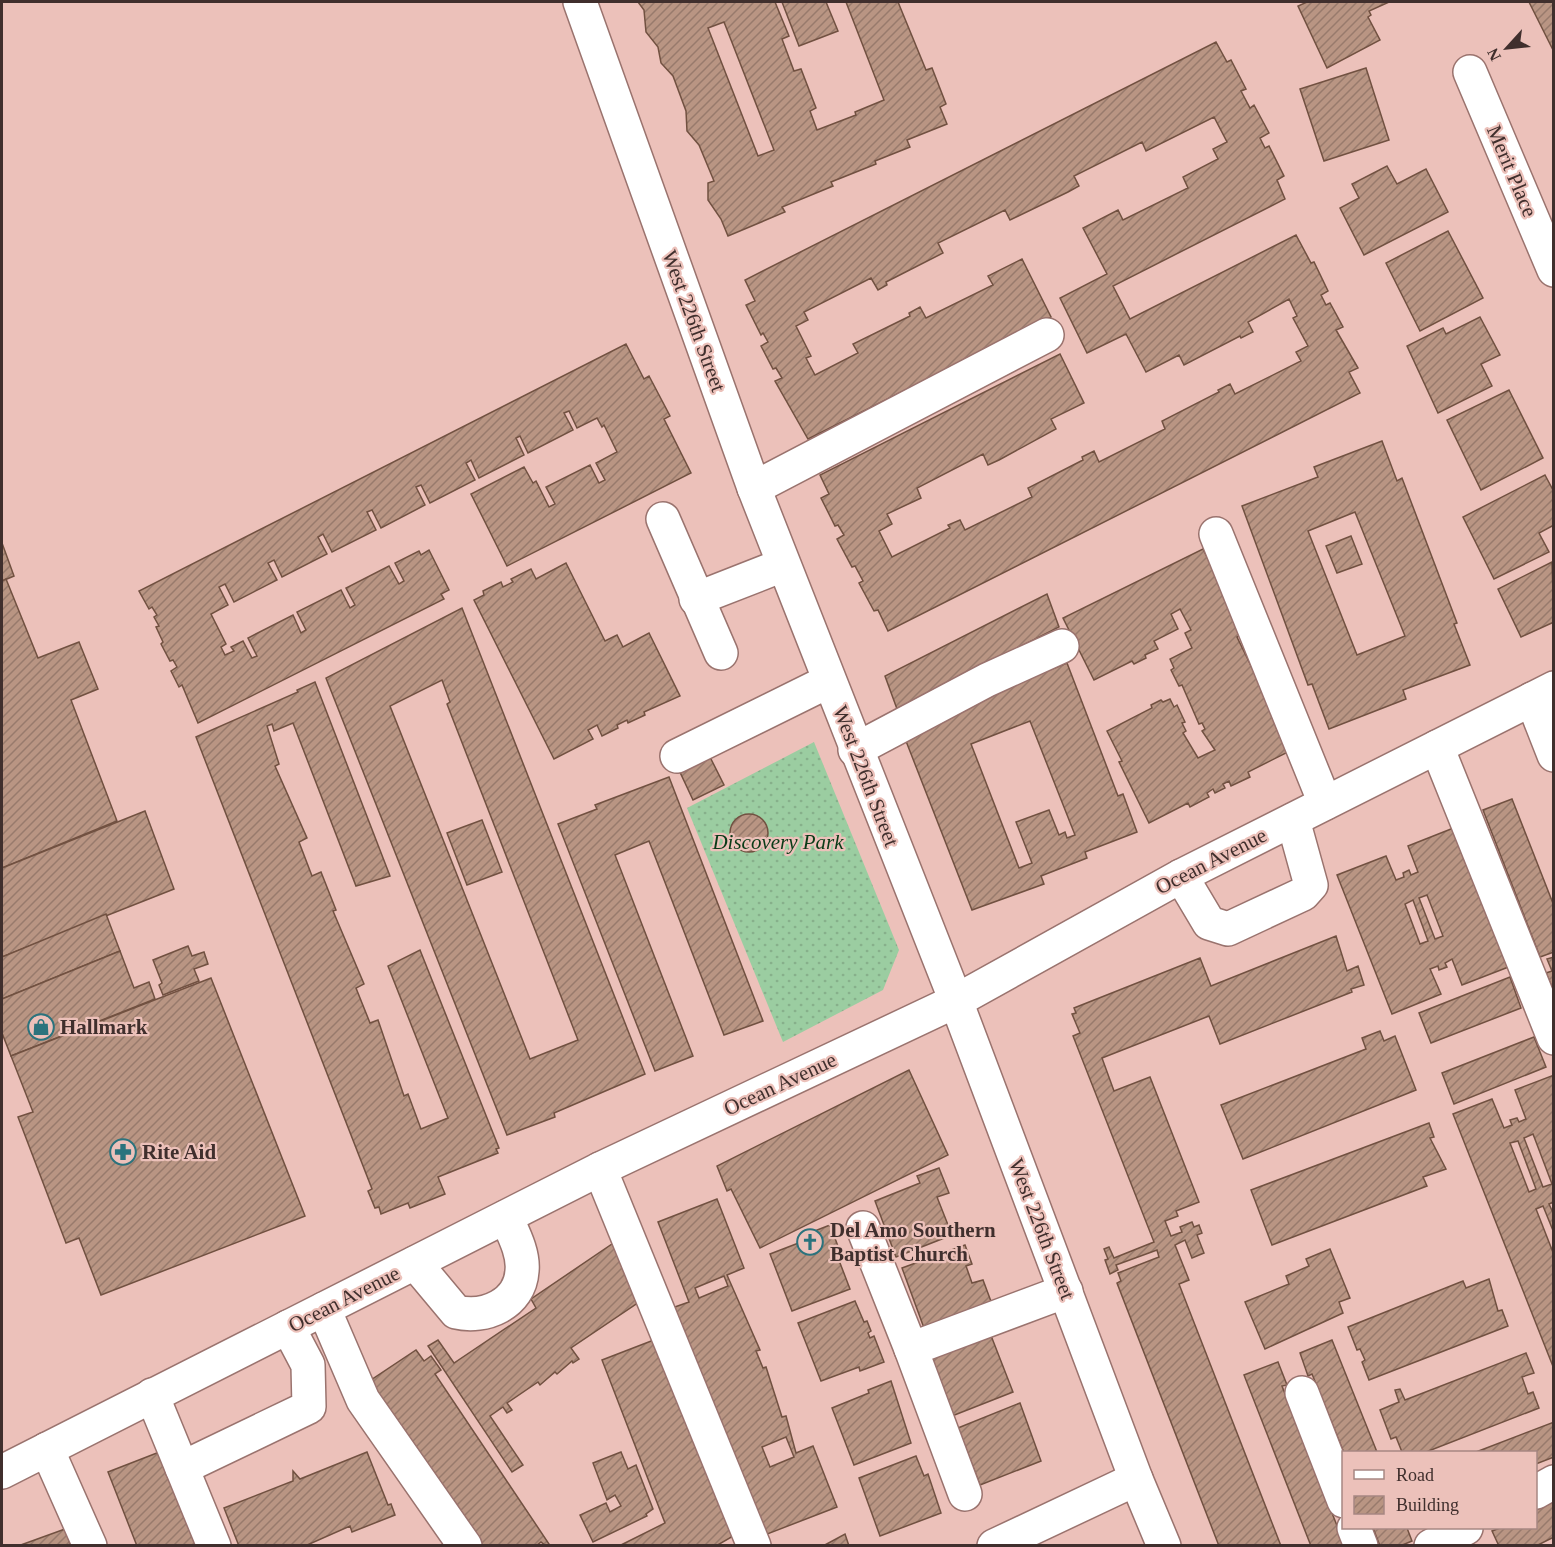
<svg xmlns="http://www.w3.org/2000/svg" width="1555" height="1547" viewBox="0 0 1555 1547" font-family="'Times New Roman',serif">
<defs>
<pattern id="grass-dots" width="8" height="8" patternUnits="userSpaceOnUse" patternTransform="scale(1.5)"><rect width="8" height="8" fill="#9bcda1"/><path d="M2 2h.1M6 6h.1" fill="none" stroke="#87b08b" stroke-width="1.8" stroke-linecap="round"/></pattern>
<pattern id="building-hatch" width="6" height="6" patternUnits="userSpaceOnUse" patternTransform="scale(1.5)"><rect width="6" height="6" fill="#b99583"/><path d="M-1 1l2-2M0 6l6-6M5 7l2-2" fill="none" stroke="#987a6c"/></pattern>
</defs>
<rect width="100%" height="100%" fill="#ecc1ba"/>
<path fill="url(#grass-dots)" d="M814 742 899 950 883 990 783 1042 687 808Z"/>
<g fill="url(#building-hatch)" stroke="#715141" stroke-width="1.5" fill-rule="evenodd">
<path d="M638 2H775L789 36 782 39 794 71 801 69 816 108 810 111 817 130 856 115 855 112 884 100 846 2H898L926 70 932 68 946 104 940 107 947 124 907 140 910 147 875 161 876 164 831 182 833 186 782 207 785 212 728 236 721 219 708 200V183L714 181 699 145 687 131 686 111 673 76 661 63 658 47 646 32 644 10ZM724 22 774 150 758 156 708 28Z"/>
<path d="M782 2H826L838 31 799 46Z"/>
<path d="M1307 2H1389L1369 11 1371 15 1368 17 1380 40 1327 68 1298 6Z"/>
<path d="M1529 2H1554V52Z"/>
<path d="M1216 42 1227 62 1231 60 1246 89 1241 91 1250 108 1254 105 1269 133 1260 138 1265 148 1269 146 1284 176 1277 180 1285 199 1113 286 1130 319 1296 235 1311 263 1314 262 1328 291 1321 295 1326 305 1330 303 1343 327 1336 330 1358 368 1349 372 1360 393 888 631 878 610 874 611 859 583 863 581 855 566 852 567 837 539 844 535 838 525 835 526 821 498 829 494 820 475 1060 354 1084 403 1051 419 1056 429 999 460 988 465 983 454 917 488 921 498 887 514 892 524 879 531 892 557 950 528 948 525 960 520 965 530 1032 497 1028 488 1083 460 1082 457 1094 451 1099 462 1165 429 1162 421 1219 392 1218 390 1230 384 1235 394 1301 361 1296 352 1308 346 1293 318 1297 316 1289 299 1248 322 1253 332 1241 338 1240 336 1184 365 1179 355 1146 372 1126 334 1087 353 1060 298 1107 274 1083 228 1118 210 1123 220 1188 188 1183 177 1218 159 1213 149 1227 142 1214 117 1146 151 1142 142 1074 176 1079 186 1068 192 1010 220 1005 210 938 243 943 253 886 282 887 285 878 290 871 278 804 312 808 320 796 326 811 356 806 358 815 375 858 353 853 344 910 316 909 313 920 307 926 318 993 285 988 276 1022 259 1051 317 808 439 775 381 782 378 776 368 773 369 761 346 768 342 763 333 761 335 746 305 755 301 745 280Z"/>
<path d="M1366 68 1389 140 1324 161 1300 89Z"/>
<path d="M1387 166 1397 184 1426 169 1448 212 1364 255 1340 208 1359 198 1352 184Z"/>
<path d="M1448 231 1483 298 1420 331 1386 263Z"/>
<path d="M1480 317 1500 355 1481 364 1492 386 1438 413 1407 346 1443 328 1446 334Z"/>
<path d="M626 344 644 379 649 376 670 416 664 419 691 473 507 566 471 494 524 467 533 483 536 481 549 507 555 504 546 487 590 465 599 483 605 480 596 463 617 452 604 425 602 427 597 418 577 428 569 411 564 413 573 430 528 453 520 436 516 438 524 455 479 478 471 460 466 463 475 480 430 503 421 485 416 487 425 505 381 528 372 510 367 512 376 530 332 552 323 534 318 537 327 554 282 577 274 560 268 563 277 580 234 602 225 584 219 587 228 605 211 614 226 644 221 647 225 655 234 651 231 647 243 641 252 658 257 656 248 638 293 615 301 633 306 630 297 612 341 590 350 608 355 605 346 588 389 566 399 584 404 581 395 563 419 551 421 555 429 550 449 590 441 594 444 599 198 723 182 685 179 687 171 671 177 667 173 660 170 661 161 644 163 642 156 627 159 626 154 617 157 615 152 607 149 609 139 591Z"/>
<path d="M1509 390 1543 458 1481 490 1447 420Z"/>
<path d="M1382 441 1397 481 1402 478 1457 623 1454 624 1470 665 1403 690 1406 699 1329 729 1312 684 1308 685 1242 506 1318 477 1314 467ZM1355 512 1405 636 1357 655 1308 531Z"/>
<path d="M1545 475 1554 492V525L1539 533 1549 552 1494 579 1463 517Z"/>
<path d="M1351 536 1362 564 1337 573 1326 546Z"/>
<path d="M2 543 14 576 2 581Z"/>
<path d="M1203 549 1245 633 1237 637 1280 725 1276 727 1288 752 1248 772 1250 777 1231 786 1229 781 1223 784 1225 788 1215 793 1213 789 1207 793 1209 797 1190 807 1188 803 1149 823 1119 762 1122 761 1107 731 1152 708 1151 705 1161 700 1163 702 1170 699 1174 707 1177 705 1185 722 1182 723 1186 731 1183 733 1198 758 1215 750 1202 731 1205 729 1202 723 1199 724 1182 685 1179 686 1171 670 1174 668 1170 659 1192 648 1185 633 1191 630 1180 609 1171 614 1178 629 1154 641 1158 649 1145 655 1146 658 1134 664 1132 661 1094 680 1063 618Z"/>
<path d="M1552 562 1554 622 1521 637 1498 589Z"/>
<path d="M566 563 605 641 617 635 623 647 649 633 680 696 644 712 645 715 628 723 627 720 617 725 618 728 602 736 597 725 588 730 593 739 554 759 474 600 484 595 483 591 501 582 503 587 513 582 511 579 531 569 536 579Z"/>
<path d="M6 579 38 658 79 642 98 689 71 700 117 821 2 868V581Z"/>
<path d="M1047 594 1059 627 897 709 885 676Z"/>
<path d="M462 608 645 1074 554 1113 555 1117 507 1135 326 678ZM442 680 450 702 447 704 578 1040 530 1059 390 706Z"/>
<path d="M1067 663 1118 796 1123 794 1137 832 1085 852 1087 858 1041 876 1044 884 972 910 904 736 959 714 956 707ZM1030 721 1075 835 1067 838 1065 832 1059 835 1049 810 1016 822 1032 863 1019 868 971 744Z"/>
<path d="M315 682 390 876 356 886 293 723 274 731 272 724 267 726 279 764 275 766 307 838 299 842 312 876 321 872 336 910 333 911 364 984 356 988 370 1023 378 1020 404 1096 408 1094 421 1129 448 1118 388 966 420 950 499 1148 496 1149 498 1153 438 1177 445 1194 410 1208 408 1203 381 1214 379 1207 375 1208 368 1191 372 1189 196 737 298 692 297 690Z"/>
<path d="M709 755 724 785 693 800 679 770Z"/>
<path d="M669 777 763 1021 724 1035 649 841 615 855 693 1056 655 1071 558 824 597 809 595 805Z"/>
<path d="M1512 799 1554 906V952L1540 957 1483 810Z"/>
<path d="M145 811 174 889 2 957V868Z"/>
<circle cx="749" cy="833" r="19"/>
<path d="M482 820 502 872 467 885 447 833Z"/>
<path d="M1456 827 1511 966 1462 985 1452 959 1445 963 1447 967 1439 970 1438 966 1430 969 1441 994 1392 1014 1337 875 1386 856 1396 880 1404 877 1403 873 1409 870 1411 875 1418 872 1408 846ZM1427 895 1443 936 1435 939 1419 898ZM1413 900 1428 941 1420 944 1405 904Z"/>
<path d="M106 914 120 951 2 999V957Z"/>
<path d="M1336 936 1347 971 1358 966 1364 985 1351 989 1352 992 1220 1044 1209 1016 1102 1058 1114 1091 1150 1077 1199 1202 1176 1211 1178 1216 1165 1221 1171 1236 1182 1232 1180 1227 1192 1222 1194 1227 1199 1225 1202 1233 1197 1235 1204 1253 1192 1258 1185 1240 1175 1245 1189 1280 1179 1284 1281 1546H1219L1117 1283 1121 1281 1118 1273 1159 1257 1157 1250 1116 1265 1118 1270 1110 1274 1105 1260 1108 1259 1104 1249 1109 1247 1114 1258 1154 1242 1073 1036 1080 1033 1072 1014 1076 1013 1074 1008 1200 958 1211 986Z"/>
<path d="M188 946 192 956 204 952 208 964 194 969 199 981 163 995 159 985 162 983 153 960Z"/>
<path d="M120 951 134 988 149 982 155 999 11 1056 2 1033V999Z"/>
<path d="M1554 957V992L1546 973 1552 971 1547 959Z"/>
<path d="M1510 977 1521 1008 1431 1043 1419 1013Z"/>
<path d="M211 978 305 1216 101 1295 79 1238 66 1243 18 1117 33 1112 11 1056Z"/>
<path d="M1380 1031 1384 1041 1395 1036 1416 1090 1243 1159 1221 1105 1366 1049 1362 1038Z"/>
<path d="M1534 1037 1546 1067 1454 1104 1442 1073Z"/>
<path d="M909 1070 948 1155 760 1248 731 1189 727 1191 717 1166Z"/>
<path d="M1554 1075V1202L1549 1204 1554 1215V1233L1543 1206 1536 1209 1554 1255V1369L1453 1114 1492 1099 1504 1128 1512 1125 1510 1120 1517 1118 1519 1122 1526 1119 1515 1090ZM1533 1134 1552 1184 1543 1187 1524 1138ZM1518 1141 1536 1189 1529 1192 1510 1143Z"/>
<path d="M1429 1123 1434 1137 1430 1138 1446 1169 1423 1177 1427 1186 1272 1245 1251 1190Z"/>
<path d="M939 1168 949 1193 937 1197 952 1235 896 1257 875 1201 920 1183 917 1176Z"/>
<path d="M717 1199 744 1268 727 1275 760 1350 756 1351 763 1368 766 1367 782 1417 786 1416 796 1453 813 1446 837 1507 762 1536 672 1308 689 1302 658 1222ZM724 1276 728 1286 699 1298 695 1288ZM786 1437 794 1457 770 1467 762 1447Z"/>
<path d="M830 1225 839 1249 835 1250 850 1289 792 1311 770 1254 809 1239 807 1234Z"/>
<path d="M612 1244 648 1296 571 1348 579 1359 573 1363 572 1361 557 1374 555 1372 540 1385 538 1382 507 1403 512 1410 507 1413 503 1407 490 1416 523 1465 512 1472 428 1346 438 1340 454 1363 536 1308 531 1299Z"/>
<path d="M965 1245 972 1264 966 1266 972 1283 983 1280 992 1304 924 1328 902 1268Z"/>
<path d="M1330 1249 1350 1298 1339 1302 1343 1313 1265 1349 1245 1302 1289 1284 1286 1276 1309 1266 1306 1259Z"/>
<path d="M1489 1279 1498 1311 1502 1310 1508 1326 1369 1380 1362 1362 1365 1360 1360 1349 1357 1350 1348 1327 1463 1281 1466 1288Z"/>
<path d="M855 1301 864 1322 867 1321 871 1331 868 1333 870 1338 874 1336 884 1362 860 1371 859 1367 821 1381 798 1323Z"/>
<path d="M990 1333 1013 1392 952 1416 929 1356Z"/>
<path d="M659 1338 735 1535 716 1546H619L665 1523 602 1360Z"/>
<path d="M1332 1340 1377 1452 1344 1453 1312 1374 1308 1376 1300 1353Z"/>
<path d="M416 1350 424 1361 431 1356 441 1370 435 1374 549 1544 546 1546 541 1542 536 1546H478L368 1382Z"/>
<path d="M1526 1353 1534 1373 1522 1377 1528 1394 1533 1392 1539 1408 1426 1452H1402L1396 1437 1391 1439 1380 1410 1399 1402 1395 1390 1400 1389 1405 1400Z"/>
<path d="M1278 1362 1287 1385 1282 1386 1345 1546H1311L1244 1375Z"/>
<path d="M891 1381 911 1443 854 1465 832 1408 869 1393 868 1390Z"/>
<path d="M1020 1403 1041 1461 980 1485 958 1428Z"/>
<path d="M1554 1422V1457L1536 1464V1452H1476Z"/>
<path d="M162 1451 199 1546H137L108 1472Z"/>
<path d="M367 1452 388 1505 391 1504 395 1515 352 1532 350 1526 305 1546H239L224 1508 293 1481V1471L300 1479Z"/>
<path d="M621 1452 628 1469 636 1465 653 1509 646 1514 647 1516 593 1542 580 1515 606 1503 610 1512 621 1506 615 1495 607 1500 593 1463Z"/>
<path d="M916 1456 924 1476 928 1474 941 1513 880 1536 859 1478Z"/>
<path d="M1554 1501V1537L1536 1546H1499L1492 1531 1500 1528H1536V1510Z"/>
<path d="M1373 1528H1407L1412 1541 1400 1546H1380Z"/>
<path d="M65 1529 71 1546H18Z"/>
<path d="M845 1534 849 1546H823Z"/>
</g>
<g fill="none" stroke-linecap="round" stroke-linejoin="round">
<g stroke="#9a736e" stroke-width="36">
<g id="minor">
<path d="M580 2 754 488 956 1001 1136 1479 1164 1546"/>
<path d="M1470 72 1554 270"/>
<path d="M754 488 1047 335"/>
<path d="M663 519 721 653"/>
<path d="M1216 534 1325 803"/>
<path d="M696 599 783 565"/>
<path d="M1532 699 1554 755"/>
<path d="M1437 747 1554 1038"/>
<path d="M855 750 987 680 1062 646"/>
<path d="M677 756 829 681"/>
<path d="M1181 876 1209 923 1228 929 1303 894 1311 885 1293 820"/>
<path d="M600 1169 754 1546"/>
<path d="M863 1228 911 1349 1066 1291"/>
<path d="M415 1263 456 1312C485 1319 520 1304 522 1271 524 1253 513 1233 506 1217"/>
<path d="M324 1309 363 1400 465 1546"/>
<path d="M911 1349 965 1494"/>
<path d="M1302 1393 1344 1501"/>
<path d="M152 1395 214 1546"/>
<path d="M47 1449 90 1546"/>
<path d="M182 1468 309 1407 308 1365 288 1327"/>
<path d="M2 1472 600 1169 956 1001 1181 876 1554 688"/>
<path d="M1536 1492 1554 1482"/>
<path d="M1354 1528 1361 1546"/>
<path d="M994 1546 1136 1479"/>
<path d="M1431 1546 1466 1528"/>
</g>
</g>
<use href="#minor" stroke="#fff" stroke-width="33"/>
</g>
<defs>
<g id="shop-ring" transform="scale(1.35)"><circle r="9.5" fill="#ecc1ba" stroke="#2b737d" stroke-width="1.5"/><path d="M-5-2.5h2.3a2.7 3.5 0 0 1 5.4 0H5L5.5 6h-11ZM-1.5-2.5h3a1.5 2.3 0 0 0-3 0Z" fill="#2b737d"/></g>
<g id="pharmacy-ring" transform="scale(1.35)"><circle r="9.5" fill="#ecc1ba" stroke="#2b737d" stroke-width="1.5"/><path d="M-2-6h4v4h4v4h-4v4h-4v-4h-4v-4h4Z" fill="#2b737d"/></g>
<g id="church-ring" transform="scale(1.35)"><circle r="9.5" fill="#ecc1ba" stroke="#2b737d" stroke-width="1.5"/><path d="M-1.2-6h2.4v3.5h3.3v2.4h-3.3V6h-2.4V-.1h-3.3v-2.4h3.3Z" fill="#2b737d"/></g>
</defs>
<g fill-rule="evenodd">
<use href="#shop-ring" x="41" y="1027"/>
<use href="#pharmacy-ring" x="123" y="1152"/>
<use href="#church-ring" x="810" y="1242"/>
</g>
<g text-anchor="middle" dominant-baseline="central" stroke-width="4.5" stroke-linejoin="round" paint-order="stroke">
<g font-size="21" fill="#402f2d" stroke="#ecc1ba">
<text transform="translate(1512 171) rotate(67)">Merit Place</text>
<text transform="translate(694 321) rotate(70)">West 226th Street</text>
<text transform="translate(866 776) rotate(69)">West 226th Street</text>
<text transform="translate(1211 861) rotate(-27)">Ocean Avenue</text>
<text transform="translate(780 1084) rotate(-25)">Ocean Avenue</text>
<text transform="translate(1042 1229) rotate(69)">West 226th Street</text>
<text transform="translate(344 1299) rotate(-27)">Ocean Avenue</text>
</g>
<g font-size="21" font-style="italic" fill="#093b17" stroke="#ecc1ba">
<text x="778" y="842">Discovery Park</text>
</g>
<g font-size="21" font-weight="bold" fill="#402f2d" stroke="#ecc1ba" text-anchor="start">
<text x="60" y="1027">Hallmark</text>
<text x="142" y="1152">Rite Aid</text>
<text x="830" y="1230">Del Amo Southern<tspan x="830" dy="24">Baptist Church</tspan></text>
</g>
</g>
<rect width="1555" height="1547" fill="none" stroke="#402f2d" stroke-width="6"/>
<rect x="1342" y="1451" width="195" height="78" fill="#ecc1ba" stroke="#a78782" stroke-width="1.5"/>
<rect x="1354" y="1470" width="30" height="9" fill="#ffffff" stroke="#a78782" stroke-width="1.5"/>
<text x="1396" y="1481" font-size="18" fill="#402f2d">Road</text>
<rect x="1354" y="1496" width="30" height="18" fill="url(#building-hatch)" stroke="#a78782" stroke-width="1.5"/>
<text x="1396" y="1511" font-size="18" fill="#402f2d">Building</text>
<g transform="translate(1507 48) rotate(243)" stroke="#ecc1ba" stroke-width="4.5" paint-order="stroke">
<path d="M0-4.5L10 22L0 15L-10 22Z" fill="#402f2d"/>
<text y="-9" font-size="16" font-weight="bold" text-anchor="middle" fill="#402f2d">N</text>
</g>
</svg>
